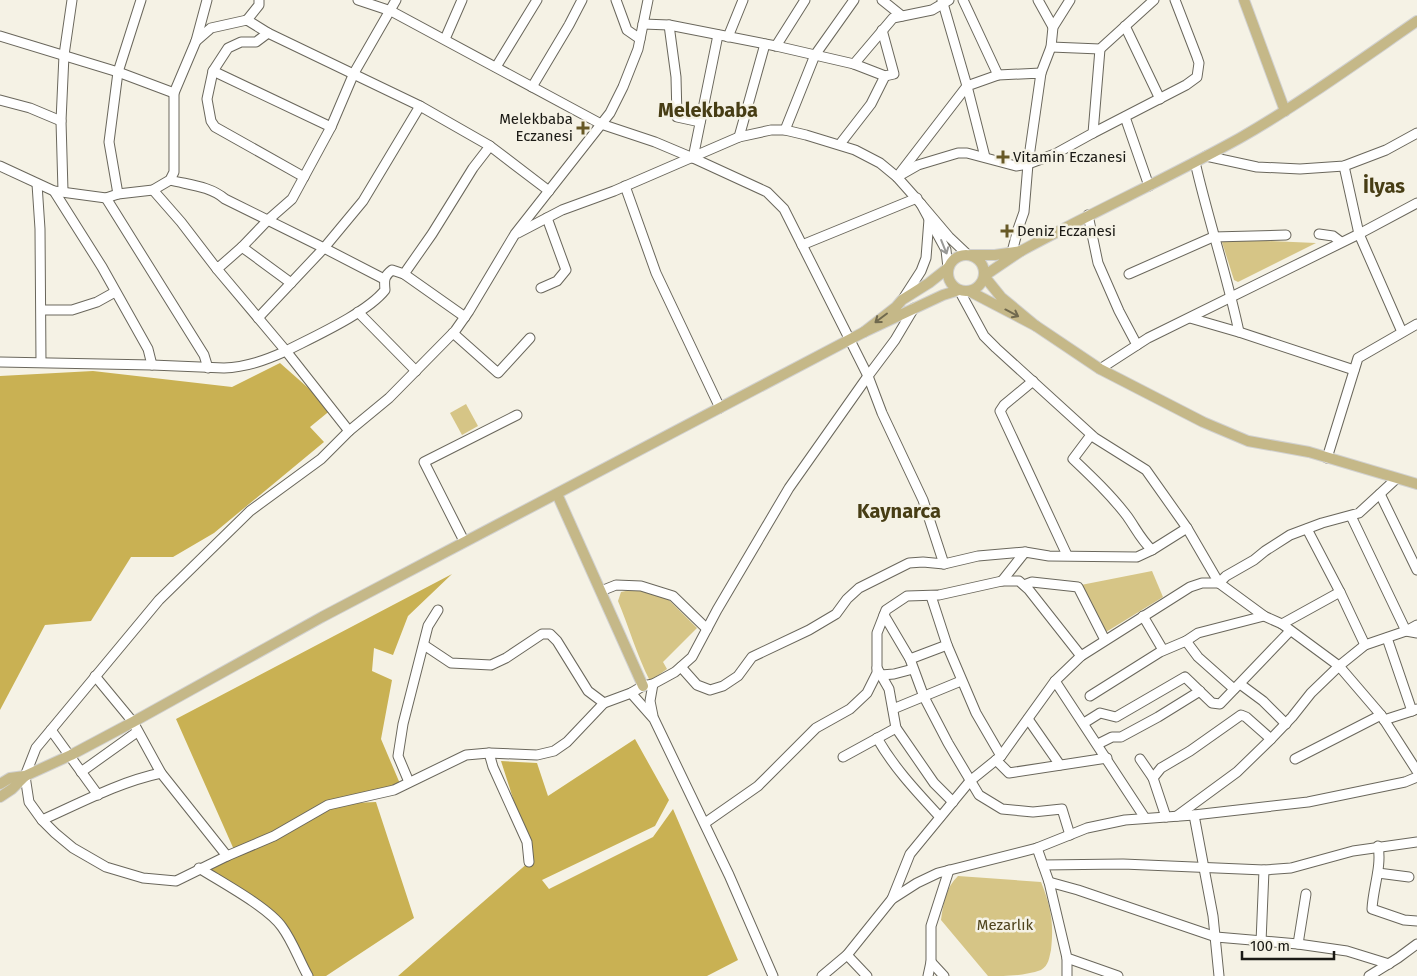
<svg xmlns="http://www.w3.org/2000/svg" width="1417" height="976" viewBox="0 0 1417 976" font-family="'Fira Sans',sans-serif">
<rect width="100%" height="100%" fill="#f5f2e5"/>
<g fill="#d6c586">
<path d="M1221 239 1316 243 1238 282 1234 280Z"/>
<path d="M466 404 478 426 462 435 450 413Z"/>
<path d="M1152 571 1163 597 1106 632 1081 585Z"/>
<path d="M635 589 668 599 697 628 663 662 667 669 650 681C637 656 629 627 618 601L621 592Z"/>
<path d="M958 876 1041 882C1051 907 1054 923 1051 950 1049 958 1049 965 1041 970 1024 976 1006 976 988 976L941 920C943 904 946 887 958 876Z"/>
</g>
<g fill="#c9b153">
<path d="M280 363 332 409 310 427 324 442 214 533 173 557H131L91 621 45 625 0 710V376L93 371 232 387Z"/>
<path d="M452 574 408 616 393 655 374 648 372 671 392 680 381 739 401 786 333 804 376 802 414 918 326 976H307L272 916 204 872 235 852 176 719Z"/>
<path d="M635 739 669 800 655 826 542 880 549 889 653 837 673 809 738 960 707 976H398L529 862 527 842 501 761 537 763 548 796Z"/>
</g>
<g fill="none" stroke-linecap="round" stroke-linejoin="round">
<g stroke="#6a675c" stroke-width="11">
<g id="minor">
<path d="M358 0 391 11 601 124 655 142 693 158 767 192 784 209 868 376 882 413 923 500 944 564"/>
<path d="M616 0 627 30 640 39"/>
<path d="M648 0 638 49 623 87 610 113 515 234 469 311 455 331 389 398 349 431 321 459 250 511 159 600 36 748 25 776 29 802 42 820 55 833 73 848 106 867 143 878 176 881 227 856 274 836 328 805 394 790 466 755 489 753 537 755 554 751 567 742 604 703 631 693 643 686 653 684 675 672 692 657 717 610 789 488 868 376 895 340 914 308"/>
<path d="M882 0 902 16"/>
<path d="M963 0 998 75"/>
<path d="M1038 0 1053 27"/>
<path d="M247 20 259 5V0"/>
<path d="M643 24 669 25 776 46 854 64 893 18 932 10 949 0"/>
<path d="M669 25 676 77 677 117 700 122"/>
<path d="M1125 26 1160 99"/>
<path d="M882 30 894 74 885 76"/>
<path d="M268 33 256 42H241L228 48 213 71 207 99 211 121 215 127 304 177"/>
<path d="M0 36 118 72 174 93"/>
<path d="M728 37 743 0"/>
<path d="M445 39 462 0"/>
<path d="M196 41 207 0"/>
<path d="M776 46 805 0"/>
<path d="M1051 47 1100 49 1154 0"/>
<path d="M496 67 537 0"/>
<path d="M213 71 331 127"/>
<path d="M1041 73 1051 47 1053 27 1070 0"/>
<path d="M532 87 569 25 582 0"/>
<path d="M0 100 30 108 61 121"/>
<path d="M1125 117 1149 186"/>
<path d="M785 130 815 55 854 0"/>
<path d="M1093 133 1186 85 1197 77 1199 63 1197 57 1175 0"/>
<path d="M739 137 765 44"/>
<path d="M840 144 871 104 885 76 854 64"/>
<path d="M1206 156 1257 167 1300 169 1344 166 1386 150 1417 133"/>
<path d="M985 157 967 86 998 75 1041 73 1028 164 1024 212 1018 229 1012 252"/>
<path d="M693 158 718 35"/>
<path d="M1195 162C1208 219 1227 275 1239 332"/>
<path d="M0 166 54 191 106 198 118 194 153 190 170 180 174 172V93L196 41 211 28 247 20 268 33 420 106 490 146 549 191"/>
<path d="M1344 166 1359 234 1402 332"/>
<path d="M900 173 967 86 942 0"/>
<path d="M897 177 918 165 958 153H967L1016 166 1028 164 1055 154 1093 133 1100 49"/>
<path d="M170 180C189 185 210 186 225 199L324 248 384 279"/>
<path d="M37 184 40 229 41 362"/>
<path d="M625 186 656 273 720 408"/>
<path d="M153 190 181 222 217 269 241 248 268 220 292 199 331 127 354 73 396 0"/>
<path d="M54 191 102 267 148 349 152 365"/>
<path d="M63 191 61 121 64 55 72 0"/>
<path d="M118 194 109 142 118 72 141 0"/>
<path d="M106 198 204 355 208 368"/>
<path d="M1088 215 1098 263 1119 311 1137 345"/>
<path d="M518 233 562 210 614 191 739 137 771 130H785L806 135 855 150 880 163 897 177 921 204"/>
<path d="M1319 234 1333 236 1341 242"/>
<path d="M802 245 917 198"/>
<path d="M242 247 291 283"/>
<path d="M948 268 946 250 921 204 949 237 968 255"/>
<path d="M217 269 286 351C313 337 367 313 385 290 384 280 384 276 392 270L404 274 432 234 473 168 490 146"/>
<path d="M404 274 465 317"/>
<path d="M1129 274 1213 237 1286 235"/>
<path d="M541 288 557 281 566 270 547 218"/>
<path d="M959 290 984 336 996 348 1095 438 1146 470 1187 528 1219 583 1264 616 1282 624 1339 666 1365 645 1406 631 1417 625"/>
<path d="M903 299 921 271 926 258 929 219"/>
<path d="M42 310H72L97 302 115 292"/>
<path d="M358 312 416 371"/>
<path d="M258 318 324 248 363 201 420 106"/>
<path d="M1190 318 1242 333 1354 370"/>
<path d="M453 333 498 373 530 338"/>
<path d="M0 362 152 365 224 368C247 367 266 360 286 351L349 431"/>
<path d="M1100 369 1148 338 1359 234 1417 203"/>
<path d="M1033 381 1004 405 1000 411 1067 555"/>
<path d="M1091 435 1073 459C1092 477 1111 495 1127 516 1135 527 1141 540 1152 550"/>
<path d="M1327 458 1358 358 1417 324"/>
<path d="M1380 494 1417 570"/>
<path d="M1351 516 1406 631 1417 633"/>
<path d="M1307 529 1340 592 1365 645"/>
<path d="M464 541 424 462 517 415"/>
<path d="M1002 581 1025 552 1049 556 1137 557 1152 550 1187 528"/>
<path d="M1024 585 1032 582 1078 587 1105 640"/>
<path d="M601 591 616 585 641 586 673 596 707 629"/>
<path d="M884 615 910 659 924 697 948 743 979 795 1002 809 1033 812 1062 809 1070 835"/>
<path d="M1143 616 1163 650"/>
<path d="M1282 624 1340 592"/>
<path d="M1387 638 1412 711 1417 709"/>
<path d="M1186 641 1198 633 1264 616"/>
<path d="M424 645 451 663 491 665 506 658 542 634H550L557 641 588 691 604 703"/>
<path d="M947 645 976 713 1001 756"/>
<path d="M910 659 947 645 931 596"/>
<path d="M681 667 697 685 710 690 723 686 738 676 752 657 809 630 836 614 847 599 859 588 909 563 923 562 944 564 978 556 1025 552"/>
<path d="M877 668 889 689 896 728 934 783 953 802"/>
<path d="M881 675 894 674 913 669"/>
<path d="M95 676 133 722 161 773 227 856"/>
<path d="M1055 681 1145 818"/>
<path d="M1240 684 1263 701 1286 724"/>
<path d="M631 693 654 719 729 875 773 976"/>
<path d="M1090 696 1160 652 1186 641 1198 657 1234 689"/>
<path d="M893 709 961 681"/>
<path d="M653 716 650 701 653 684"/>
<path d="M1028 719 1060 765"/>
<path d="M1384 720 1412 711"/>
<path d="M1084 723 1100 713 1116 717 1185 677 1212 703 1220 704 1290 631"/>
<path d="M51 730 98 795"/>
<path d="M877 738C894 768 917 792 940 817"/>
<path d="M1098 744 1112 737H1121L1158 717 1200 691"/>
<path d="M489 753 493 767 527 842 529 862"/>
<path d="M843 757 896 728"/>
<path d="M1140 759 1153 778"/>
<path d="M1295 759 1381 715"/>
<path d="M996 760 1009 773 1107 758"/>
<path d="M81 772 137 732"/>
<path d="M409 782 398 756 403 724 428 626 438 610"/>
<path d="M1194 815 1213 916 1219 976"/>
<path d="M1177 816 1237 772 1271 739"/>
<path d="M1166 817 1153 778 1161 768 1190 751 1241 715 1246 717 1271 739 1292 717 1311 693 1339 666 1381 715 1417 771"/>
<path d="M42 820C80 803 119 782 161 773"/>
<path d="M705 823 758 786 816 728 850 709 867 693 877 673V633L886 610 907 596 939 595 1002 581H1019L1029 590 1081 656"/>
<path d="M1378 846C1382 866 1373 888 1372 909L1404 920 1417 921"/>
<path d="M1037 848 1049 882 1067 958 1118 976"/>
<path d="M1043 865 1123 864 1264 870 1291 868 1353 851 1417 842"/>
<path d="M199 868C221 882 268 907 282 927 293 942 299 960 308 976"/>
<path d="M1378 873 1409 877"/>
<path d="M1049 882 1078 890 1216 937 1298 944 1347 951 1389 964"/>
<path d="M892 899 910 854 970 781 1001 756 1055 681 1081 656 1190 587 1202 583H1219L1226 576 1254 560 1265 551 1290 535 1322 523 1359 513 1396 479"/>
<path d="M1261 942 1264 870"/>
<path d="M1298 944 1306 894"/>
<path d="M847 955 867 976"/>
<path d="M1067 958V976"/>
<path d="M931 962 944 976"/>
<path d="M822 976 847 955 892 899 917 883 938 873 1037 848 1087 828 1125 820 1194 815 1308 802 1405 782 1417 777"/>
<path d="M928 976 931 962V926L949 870"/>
<path d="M1369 976 1398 958 1417 944"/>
</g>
</g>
<g stroke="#d1d1d0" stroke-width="12">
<g id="major">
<path d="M1244 0 1285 111"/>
<path d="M1021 251C1093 212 1168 178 1240 138 1301 103 1359 61 1417 21"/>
<circle cx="966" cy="273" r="18"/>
<path d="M948 268 929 283 902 300 896 307 864 332 943 295 959 290"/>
<path d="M969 291 1036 326 1001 297 984 276 1021 251 995 255H971"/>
<path d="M1036 326 1100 369 1203 422 1248 441 1309 452 1417 484"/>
<path d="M557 494 643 686"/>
<path d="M0 784 10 778 25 776 71 755 133 722 322 617 864 332"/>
<path d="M0 797 12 789 25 776"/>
</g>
</g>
<use href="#minor" stroke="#fff" stroke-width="9"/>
<use href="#major" stroke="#c5b888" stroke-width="10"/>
</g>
<defs><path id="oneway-shaft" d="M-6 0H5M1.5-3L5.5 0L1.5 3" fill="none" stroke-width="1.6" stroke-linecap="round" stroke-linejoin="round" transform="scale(1.25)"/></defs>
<use stroke="#989896" href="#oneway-shaft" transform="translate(944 247) rotate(68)"/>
<g stroke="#70694e">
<use href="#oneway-shaft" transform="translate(1012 313) rotate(28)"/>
<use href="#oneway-shaft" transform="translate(881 318) rotate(143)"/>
</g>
<g fill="#675926" stroke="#f5f2e5" stroke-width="2">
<path d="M580.5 120.5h5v5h5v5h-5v5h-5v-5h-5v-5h5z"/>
<path d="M1000.5 149.5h5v5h5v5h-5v5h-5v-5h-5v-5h5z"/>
<path d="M1004.5 223.5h5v5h5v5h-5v5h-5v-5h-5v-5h5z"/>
</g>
<g text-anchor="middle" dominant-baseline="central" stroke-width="5" stroke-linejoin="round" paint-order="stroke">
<g font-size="15" fill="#1b1a15" stroke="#f5f2e5" text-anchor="start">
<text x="573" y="119" text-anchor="end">Melekbaba<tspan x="573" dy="17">Eczanesi</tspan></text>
<text x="1013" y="157">Vitamin Eczanesi</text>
<text x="1017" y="231">Deniz Eczanesi</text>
</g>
<g font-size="15" fill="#4e431c" stroke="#f5f2e5">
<text x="1005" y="925">Mezarlık</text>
</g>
<g font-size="20" font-weight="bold" fill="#473d14" stroke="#f5f2e5">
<text x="708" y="110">Melekbaba</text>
<text x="1384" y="186">İlyas</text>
<text x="899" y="511">Kaynarca</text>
</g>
</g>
<path d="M1242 951v8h92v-8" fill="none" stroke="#1b1a15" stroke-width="2.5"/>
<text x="1250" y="951" font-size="15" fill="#1b1a15" stroke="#f5f2e5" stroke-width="4" paint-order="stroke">100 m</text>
</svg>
